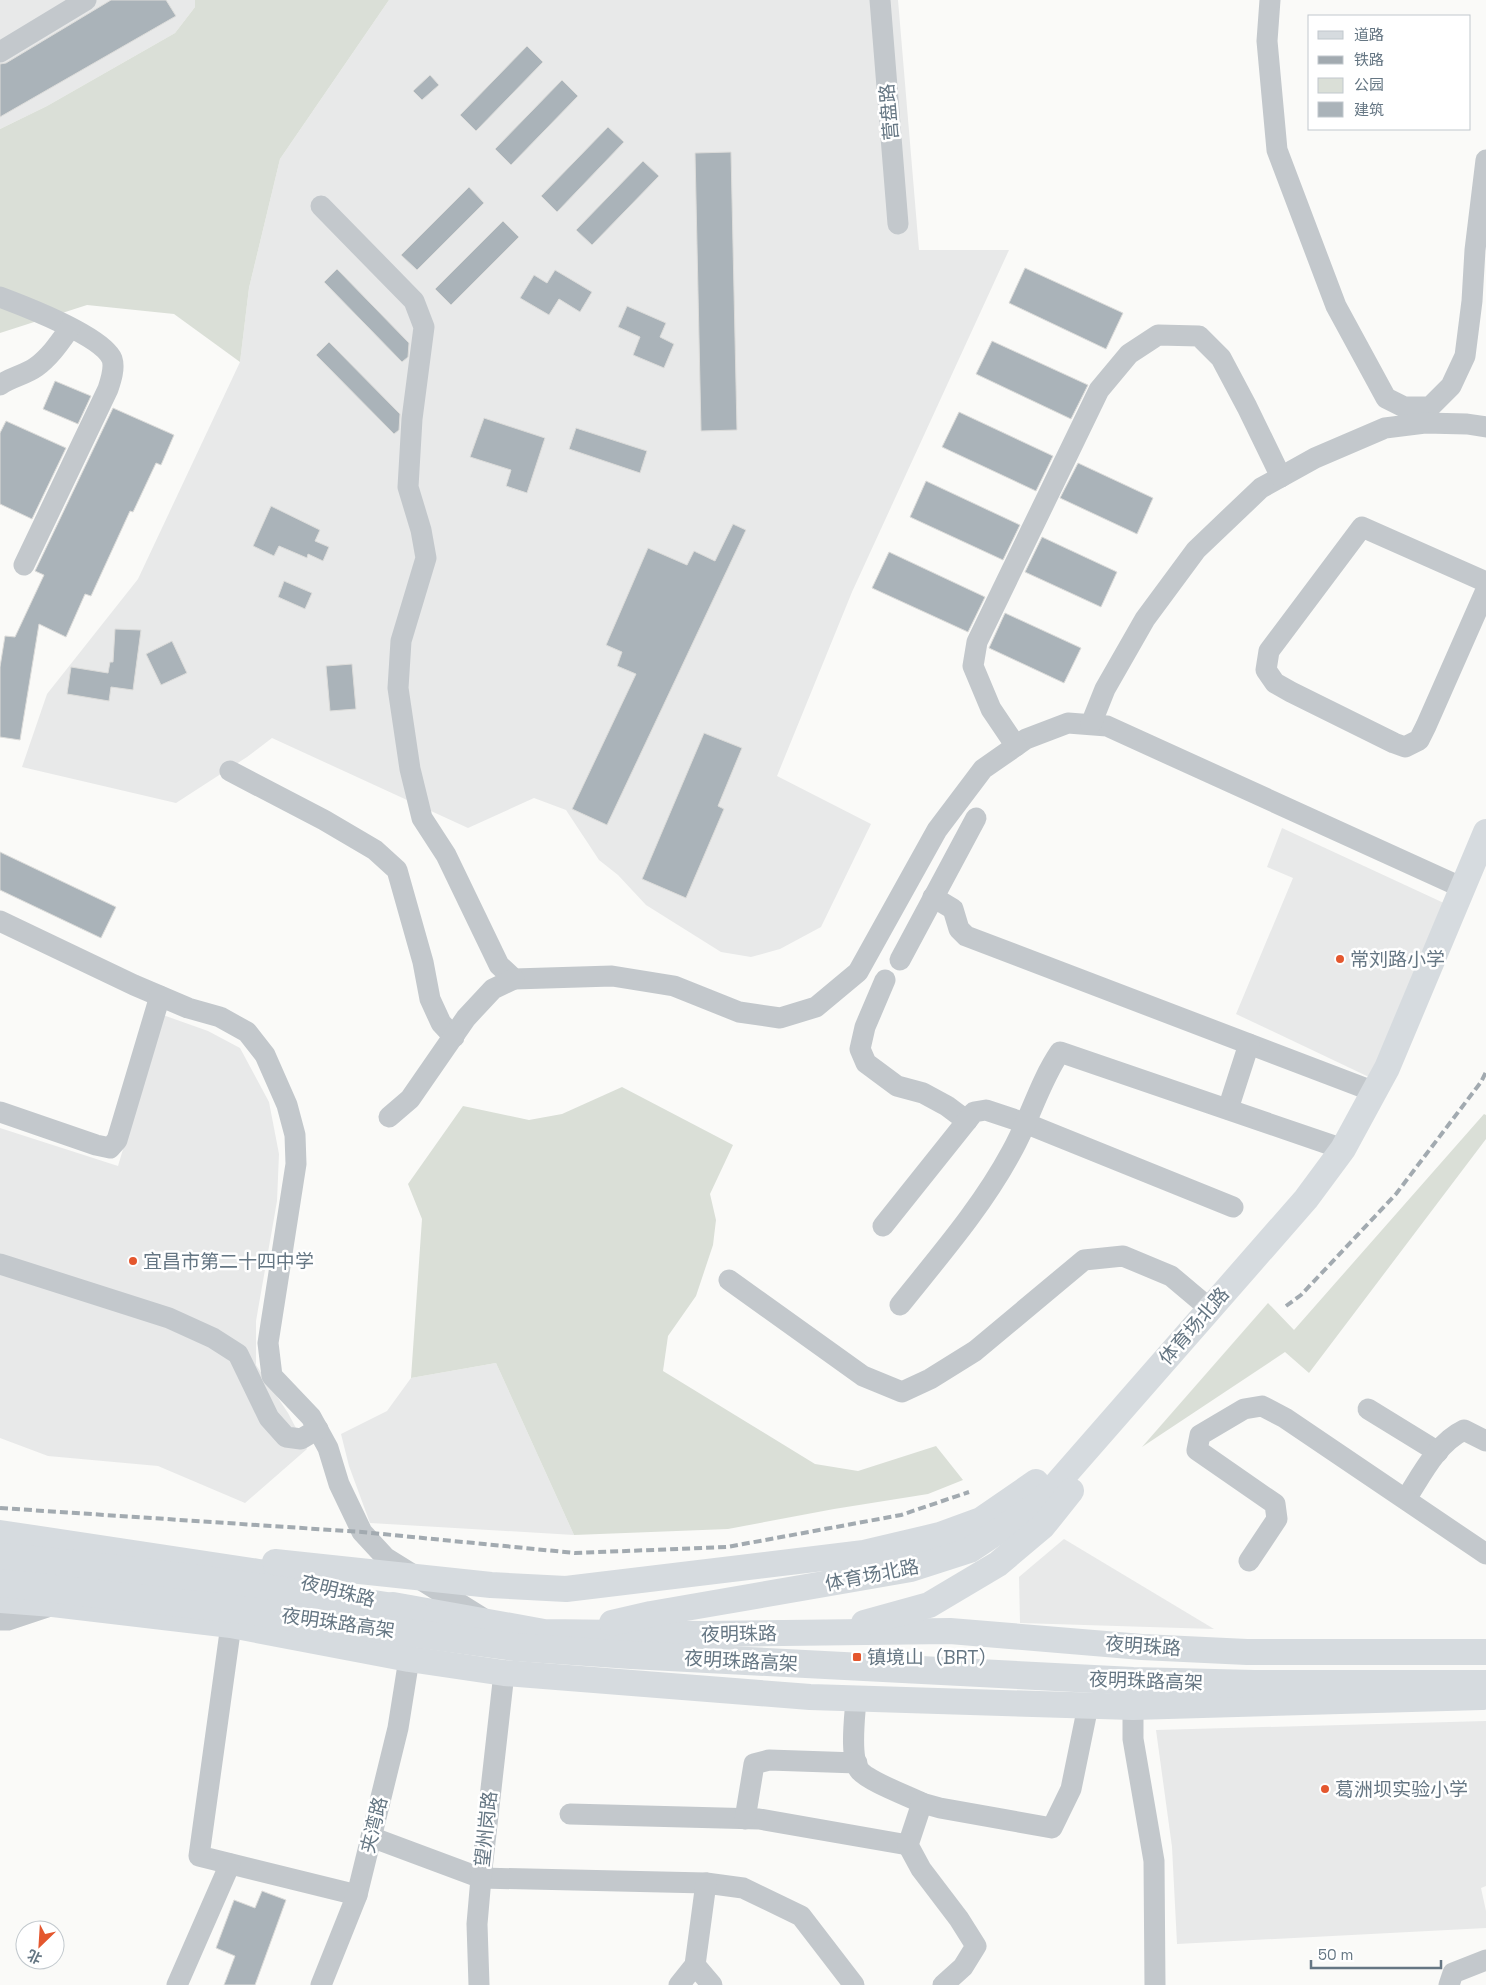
<svg xmlns="http://www.w3.org/2000/svg" width="1486" height="1985" viewBox="0 0 1486 1985" font-family="'Space Grotesk','Noto Sans SC',sans-serif">
<rect width="100%" height="100%" fill="#fafaf8"/>
<g fill="#e8e9e9">
<path d="M0 0H195V7L175 33 47 106 0 129Z"/>
<path d="M389 0H898L919 250H1009L852 592 777 776 871 824 821 927 780 949 751 957 721 952 646 905 618 875 599 860 566 810 534 798 468 828 272 738 247 757 176 803 22 767 47 694 138 579 240 362 249 288 280 159Z"/>
<path d="M1282 828 1446 904 1371 1078 1236 1014 1293 878 1267 867Z"/>
<path d="M163 1015 208 1031 240 1048 269 1102 279 1154 277 1201 256 1321V1365L288 1413 307 1449 245 1503 158 1466 48 1456 0 1438V1128L118 1166Z"/>
<path d="M496 1363 574 1535 370 1523 349 1466 341 1434 387 1411 411 1378Z"/>
<path d="M1064 1539 1214 1629 1020 1623 1019 1577Z"/>
<path d="M1486 1721V1886L1481 1888 1486 1911V1928L1177 1944 1172 1847 1156 1730Z"/>
</g>
<g fill="#dadfd7">
<path d="M195 0H389L280 159 249 288 240 362 174 314 87 305 0 333V129L47 106 175 33 195 7Z"/>
<path d="M622 1087 733 1145 710 1194 716 1220 713 1245 696 1296 668 1336 663 1371 815 1464 858 1471 936 1446 963 1480 928 1494 834 1509 728 1529 574 1535 496 1363 411 1378 422 1219 408 1184 463 1106 529 1120 562 1114Z"/>
<path d="M1484 1114 1486 1115V1139L1309 1373 1285 1352 1142 1447 1268 1303 1294 1330Z"/>
</g>
<g fill="#aab3b9" stroke="#dcdcda">
<path d="M111 0H166L176 16 0 117V64L6 63Z"/>
<path d="M527 46 543 62 476 131 460 115Z"/>
<path d="M430 75 439 85 422 100 413 91Z"/>
<path d="M562 80 578 96 511 165 495 149Z"/>
<path d="M608 127 624 142 557 212 541 196Z"/>
<path d="M731 152 737 430 701 431 695 153Z"/>
<path d="M643 161 659 176 592 245 576 230Z"/>
<path d="M469 187 484 203 417 270 401 255Z"/>
<path d="M503 221 519 237 451 305 435 289Z"/>
<path d="M1025 268 1123 313 1106 349 1009 303Z"/>
<path d="M337 269 409 343 408 357 402 362 324 282Z"/>
<path d="M555 270 592 292 580 312 559 299 549 315 520 298 534 275 547 283Z"/>
<path d="M627 306 666 323 660 337 674 344 664 368 633 355 640 337 618 327Z"/>
<path d="M992 341 1088 385 1071 419 976 374Z"/>
<path d="M329 342 400 414 399 430 394 434 316 355Z"/>
<path d="M55 381 91 396 78 424 43 409Z"/>
<path d="M113 408 174 435 161 465 156 463 133 512 130 511 91 596 85 594 66 637 39 624 20 740 0 737V667L5 636 15 637 44 575 35 571Z"/>
<path d="M959 412 1053 456 1036 491 942 447Z"/>
<path d="M484 418 545 438 527 493 506 486 511 470 470 457Z"/>
<path d="M6 421 66 448 32 519 0 504V433Z"/>
<path d="M576 428 647 451 640 473 569 449Z"/>
<path d="M1078 463 1153 498 1137 534 1060 498Z"/>
<path d="M926 481 1020 525 1003 560 910 517Z"/>
<path d="M271 506 320 530 315 541 329 547 323 561 308 554 307 558 279 546 274 556 253 546Z"/>
<path d="M733 524 746 530 607 825 572 809 636 674 617 666 622 652 606 645 648 548 687 565 694 551 715 561Z"/>
<path d="M1042 537 1117 572 1101 607 1025 572Z"/>
<path d="M889 552 985 597 968 632 872 588Z"/>
<path d="M284 581 312 593 305 609 278 597Z"/>
<path d="M1005 613 1081 648 1064 683 989 648Z"/>
<path d="M115 629 141 630 133 690 111 687 109 701 67 694 71 667 108 673 110 662H113Z"/>
<path d="M172 641 187 673 161 685 146 654Z"/>
<path d="M352 664 356 709 330 711 326 666Z"/>
<path d="M704 733 742 748 718 806 724 809 686 898 642 879Z"/>
<path d="M0 852 116 907 101 938 0 890Z"/>
<path d="M262 1891 286 1900 255 1985H224L235 1956 216 1948 234 1900 255 1908Z"/>
</g>
<g fill="none" stroke-linecap="round" stroke-linejoin="round">
<g stroke="#c3c8cc" stroke-width="21">
<path d="M880 0 898 224"/>
<path d="M1270 0 1267 41 1277 150 1336 306 1386 398 1404 407H1430L1451 386 1465 356 1472 301 1475 250 1486 160"/>
<path d="M0 52 86 0"/>
<path d="M321 206 414 301 424 327 412 419 408 487 421 530 426 558 401 641 398 688 410 769 422 818 446 855 499 965 514 979 612 976 674 986 739 1012 780 1018 816 1007 858 972 937 830 983 769 1026 739 1068 723 1107 726 1463 888"/>
<path d="M0 297C24 306 103 336 112 359 115 368 111 380 108 389L24 565"/>
<path d="M0 385C11 377 25 375 36 367 50 357 60 342 70 328"/>
<path d="M1486 582 1362 527 1269 651 1266 670 1275 683 1291 692 1394 743 1405 747 1419 740 1426 726 1486 590"/>
<path d="M1091 724 1105 689 1145 619 1196 550 1261 488 1315 458 1385 428 1425 423 1467 424 1486 427"/>
<path d="M1016 746 991 709 973 666 977 642 1099 390 1129 354 1158 335 1199 336 1221 358 1247 407 1281 477"/>
<path d="M230 771 324 820 375 850 397 870 423 962 430 999 441 1023 454 1037"/>
<path d="M933 897 953 909 959 929 966 936 1375 1092"/>
<path d="M0 921 134 985 188 1008 220 1017 247 1032 265 1055 287 1105 295 1135 296 1164 268 1343 272 1376 311 1417 328 1448 339 1484 362 1532 386 1558 484 1619"/>
<path d="M900 960 976 818"/>
<path d="M885 980 865 1027 860 1049 866 1063 897 1086 923 1093 947 1106 967 1121"/>
<path d="M1228 1109 1249 1044"/>
<path d="M0 1112 96 1145 110 1148 117 1140 160 996"/>
<path d="M389 1117 410 1099 466 1018 493 989 514 979"/>
<path d="M883 1226 974 1112 986 1110 1025 1123 1233 1207"/>
<path d="M0 1264 169 1318 213 1338 238 1354 269 1418 286 1437 301 1439 318 1429"/>
<path d="M729 1280 863 1376 902 1392 930 1379 975 1351 1084 1260 1123 1256 1171 1276 1209 1308"/>
<path d="M900 1305C940 1255 982 1207 1012 1151 1030 1119 1039 1083 1060 1052L1343 1149"/>
<path d="M1368 1409 1438 1452"/>
<path d="M1406 1499C1422 1474 1437 1443 1464 1430L1486 1441"/>
<path d="M1249 1561 1277 1519 1275 1504 1197 1450 1200 1435 1244 1409 1262 1406 1285 1418 1486 1554"/>
<path d="M0 1620H8L50 1606"/>
<path d="M231 1625 199 1856 357 1895"/>
<path d="M856 1699C855 1716 849 1758 860 1771 870 1782 908 1796 922 1803"/>
<path d="M1133 1707V1739L1154 1861 1155 1985"/>
<path d="M570 1814 759 1819 908 1845"/>
<path d="M745 1819 754 1764 769 1760 857 1763"/>
<path d="M371 1837 481 1878 706 1883 743 1888 801 1916 854 1985"/>
<path d="M695 1965 712 1985"/>
<path d="M177 1985 230 1864"/>
<path d="M321 1985 357 1895 398 1728 409 1659"/>
<path d="M479 1985 477 1924 481 1878 504 1673"/>
<path d="M679 1985 695 1965 706 1883"/>
<path d="M943 1985 963 1967 976 1946 959 1919 921 1869 908 1845 922 1803 940 1808 1052 1828 1071 1789 1088 1706"/>
<path d="M1449 1985 1453 1973 1486 1960"/>
</g>
<g stroke="#d6dbdf" stroke-width="26">
<path d="M0 1533 259 1572 311 1584"/>
<path d="M275 1562 491 1585 566 1589 864 1553 940 1535 981 1520 1036 1482"/>
<path d="M0 1600 53 1604 231 1625 409 1659 504 1673 810 1697 1133 1707 1482 1697"/>
<path d="M393 1605 544 1632 703 1634 950 1631 1142 1647 1247 1652H1486"/>
<path d="M612 1623 651 1614 911 1569 970 1550 1040 1503 1306 1199 1343 1149 1387 1068 1486 832"/>
<path d="M864 1623 929 1605 998 1564 1043 1526 1071 1491"/>
</g>
<g stroke="#d6dbdf" stroke-width="28">
<path d="M0 1557C138 1569 276 1589 413 1610"/>
<path d="M0 1583 235 1609 514 1647 631 1655 1133 1681 1255 1684H1486"/>
</g>
<g stroke="#a2aab0" stroke-width="4" stroke-dasharray="8 4" stroke-linecap="butt">
<path d="M1286 1306 1301 1295 1396 1194 1481 1082 1486 1072"/>
<path d="M0 1508 362 1532 575 1553 727 1547 901 1515 969 1492"/>
</g>
</g>
<g fill="#e4572e" stroke="#fff" stroke-width="2">
<circle cx="1340" cy="959" r="5"/>
<circle cx="133" cy="1261" r="5"/>
<rect x="852" y="1652" width="10" height="10" rx="2.5"/>
<circle cx="1325" cy="1789" r="5"/>
</g>
<g text-anchor="middle" dominant-baseline="central" stroke-width="5" stroke-linejoin="round" paint-order="stroke">
<g font-size="19" fill="#657683" stroke="#fff">
<text transform="translate(889 112) rotate(-95)">营盘路</text>
<text transform="translate(1194 1326) rotate(-49)">体育场北路</text>
<text transform="translate(872 1575) rotate(-11)">体育场北路</text>
<text transform="translate(338 1591) rotate(14)">夜明珠路</text>
<text transform="translate(338 1623) rotate(8)">夜明珠路高架</text>
<text transform="translate(739 1634) rotate(-1)">夜明珠路</text>
<text transform="translate(1143 1646) rotate(4)">夜明珠路</text>
<text transform="translate(741 1661) rotate(3)">夜明珠路高架</text>
<text transform="translate(1146 1681) rotate(2)">夜明珠路高架</text>
<text transform="translate(374 1825) rotate(-76)">夹湾路</text>
<text transform="translate(486 1829) rotate(-84)">望州岗路</text>
</g>
<g font-size="19" fill="#657683" stroke="#fff" text-anchor="start">
<text x="1350" y="959">常刘路小学</text>
<text x="143" y="1261">宜昌市第二十四中学</text>
<text x="867" y="1657">镇境山（BRT）</text>
<text x="1335" y="1789">葛洲坝实验小学</text>
</g>
</g>
<rect x="1308" y="15" width="162" height="115" fill="#ffffff" stroke="#c1c8cd"/>
<rect x="1318" y="31" width="25" height="8" fill="#d6dbdf" stroke="#c1c8cd"/>
<text x="1354" y="40" font-size="15" fill="#657683">道路</text>
<rect x="1318" y="56" width="25" height="8" fill="#a2aab0" stroke="#c1c8cd"/>
<text x="1354" y="65" font-size="15" fill="#657683">铁路</text>
<rect x="1318" y="78" width="25" height="15" fill="#dadfd7" stroke="#c1c8cd"/>
<text x="1354" y="90" font-size="15" fill="#657683">公园</text>
<rect x="1318" y="102" width="25" height="15" fill="#aab3b9" stroke="#c1c8cd"/>
<text x="1354" y="115" font-size="15" fill="#657683">建筑</text>
<g transform="translate(40 1945) rotate(205)"><circle r="24" fill="#ffffff" stroke="#c1c8cd"/>
<path d="M0-4L9 19L0 12L-9 19Z" fill="#e4572e"/>
<text y="-8" font-size="14" font-weight="bold" text-anchor="middle" fill="#657683">北</text>
</g>
<path d="M1311 1960v8h130v-8" fill="none" stroke="#657683" stroke-width="2.5"/>
<text x="1318" y="1960" font-size="15" fill="#657683" stroke="#ffffff" stroke-width="4" paint-order="stroke">50 m</text>
</svg>
